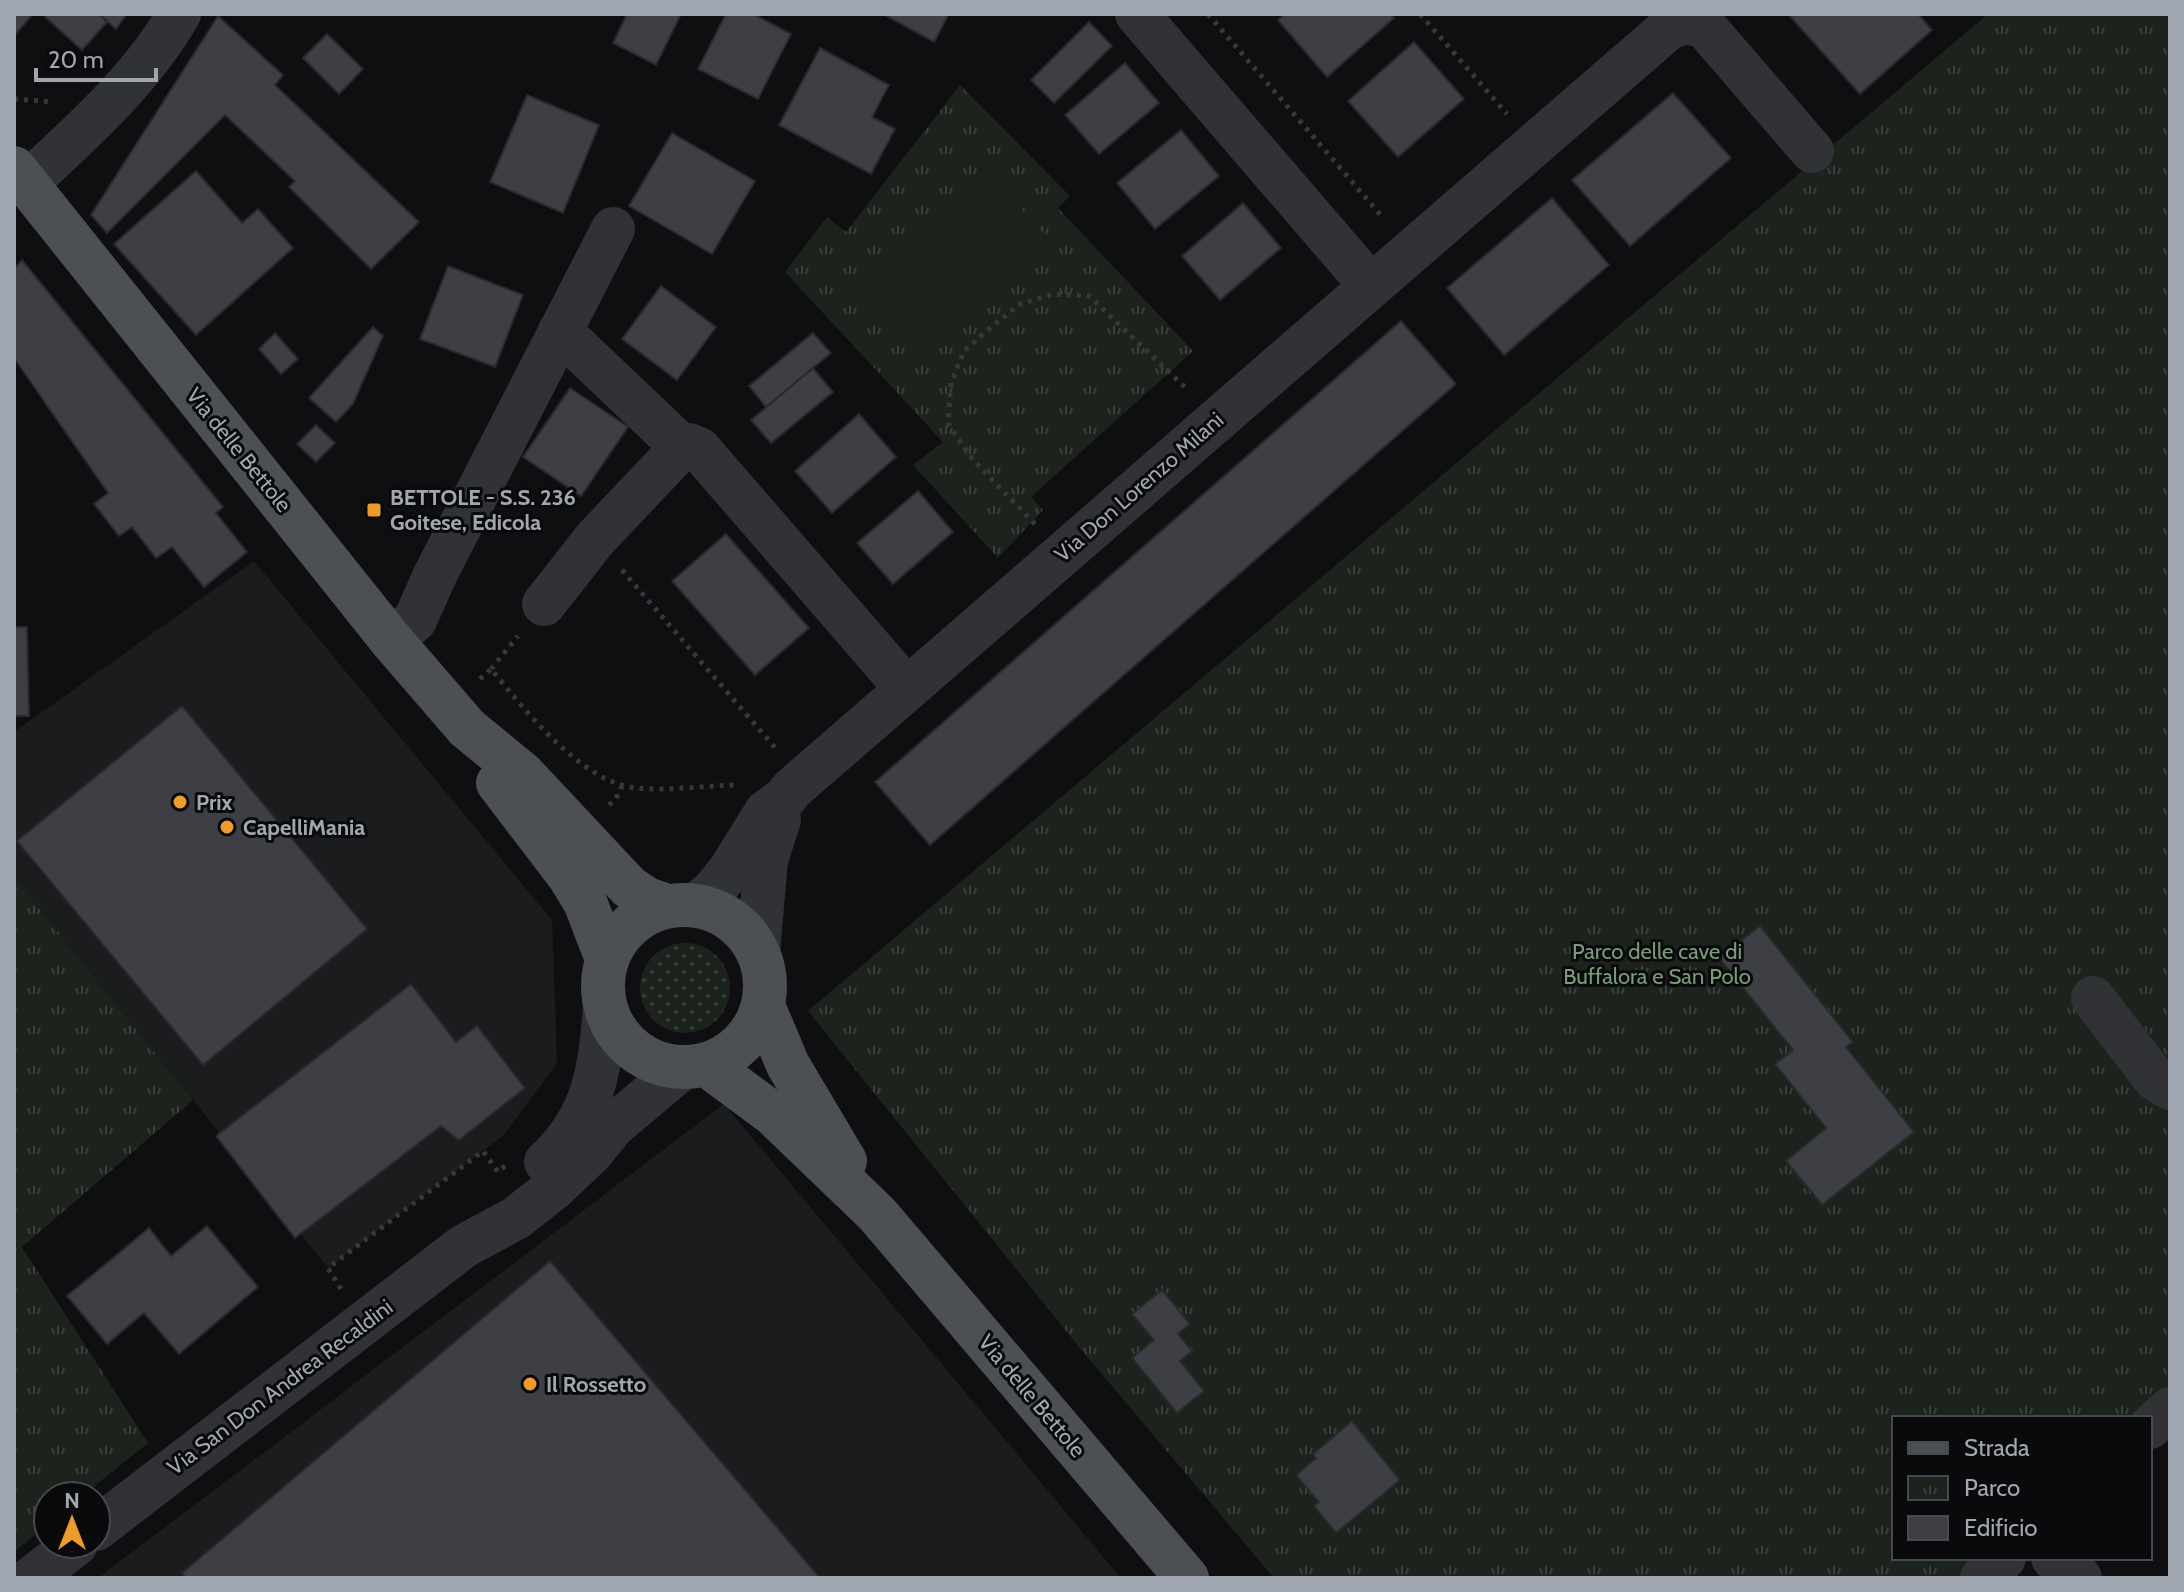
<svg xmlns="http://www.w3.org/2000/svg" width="2184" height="1592" viewBox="0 0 2184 1592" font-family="Cabin,sans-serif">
<defs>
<pattern id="grass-dots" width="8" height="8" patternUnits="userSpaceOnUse" patternTransform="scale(2)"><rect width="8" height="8" fill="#1c231c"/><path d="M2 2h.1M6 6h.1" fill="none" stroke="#3a403b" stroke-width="1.8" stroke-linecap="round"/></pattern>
<pattern id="park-tufts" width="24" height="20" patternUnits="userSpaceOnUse" patternTransform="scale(2)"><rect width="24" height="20" fill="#1c231c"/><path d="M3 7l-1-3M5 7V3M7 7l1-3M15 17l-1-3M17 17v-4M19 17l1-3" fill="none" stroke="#3a403b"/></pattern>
</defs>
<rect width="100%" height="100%" fill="#0f0f11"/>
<g fill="#1b1c1e">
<path d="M254 561 552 920 557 1063 504 1135 328 1268 14 877V732Z"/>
<path d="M724 1104 1121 1578H98Z"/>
</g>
<circle fill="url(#grass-dots)" cx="685" cy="988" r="45"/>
<g fill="url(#park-tufts)">
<path d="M1988 14H2170V1397L2147 1418H1894V1558H1990L1967 1578H1274L1079 1347 808 1011Z"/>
<path d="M960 85 1070 196 1058 208 1193 351 1031 497 1043 510 998 558 913 465 943 442 785 272 827 217 846 232Z"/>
<path d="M14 877 193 1100 22 1247 148 1443 82 1496H48V1524L14 1552Z"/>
</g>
<path fill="#1c231c" d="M983 168 1047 237 921 353 857 285Z"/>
<g fill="#3e3f44" stroke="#292a2d" stroke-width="2">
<path d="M14 14H33L14 36Z"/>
<path d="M42 14H99L107 22 82 50Z"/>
<path d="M99 14H127L116 29Z"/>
<path d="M627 14H681L656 65 613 43Z"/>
<path d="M726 14H753L791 34 758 99 698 69Z"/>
<path d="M883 14H949L934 42Z"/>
<path d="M1285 14H1390L1394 18 1327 77 1278 20Z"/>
<path d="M1788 14H1918L1932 30 1860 94Z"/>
<path d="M218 16 283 75 275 85 419 222 371 269 289 187 295 181 225 115 107 233 91 215Z"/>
<path d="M1089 22 1112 46 1054 103 1031 80Z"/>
<path d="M327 34 363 69 339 94 303 58Z"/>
<path d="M1414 42 1464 99 1398 157 1348 101Z"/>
<path d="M820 48 889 85 872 117 895 129 871 174 779 125Z"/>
<path d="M1125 63 1159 103 1099 154 1065 115Z"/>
<path d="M1673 93 1731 158 1630 246 1572 180Z"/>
<path d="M527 95 599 125 563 213 490 182Z"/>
<path d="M1181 130 1219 176 1155 229 1117 183Z"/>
<path d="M672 133 755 181 712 254 629 206Z"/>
<path d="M196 171 242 223 258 209 293 248 196 335 114 244Z"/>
<path d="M1552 198 1609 265 1504 355 1447 288Z"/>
<path d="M1243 203 1281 248 1220 300 1182 256Z"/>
<path d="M22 260 223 507 216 513 247 552 204 587 172 547 156 558 132 527 119 536 94 504 108 493 14 358V269Z"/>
<path d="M448 266 523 295 495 367 420 339Z"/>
<path d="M661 286 716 327 677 380 622 339Z"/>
<path d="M1401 321 1456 384 930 845 875 782Z"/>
<path d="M373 327 383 336 353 404 336 422 309 398Z"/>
<path d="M275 333 298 359 281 374 259 349Z"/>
<path d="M813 333 831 353 766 407 749 386Z"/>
<path d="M813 368 833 392 771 443 751 420Z"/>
<path d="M570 388 628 427 581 496 523 457Z"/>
<path d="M859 414 896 457 832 513 795 471Z"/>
<path d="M316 425 335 443 316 462 297 444Z"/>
<path d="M918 491 953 532 893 584 857 543Z"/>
<path d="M726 534 809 628 755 675 672 581Z"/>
<path d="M14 627H27L29 716H14Z"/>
<path d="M182 706 367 929 203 1065 17 841Z"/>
<path d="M1760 926 1853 1042 1846 1047 1914 1132 1822 1205 1786 1161 1826 1128 1775 1064 1793 1050 1719 958Z"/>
<path d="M411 984 456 1042 477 1026 525 1088 459 1140 441 1126 295 1238 216 1136Z"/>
<path d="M207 1226 258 1287 179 1354 144 1313 107 1344 67 1296 149 1228 171 1256Z"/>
<path d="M550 1261 820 1578H186L182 1573Z"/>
<path d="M1162 1290 1190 1324 1178 1334 1192 1351 1180 1361 1204 1391 1177 1413 1132 1358 1154 1340 1132 1314Z"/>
<path d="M1352 1421 1400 1480 1336 1533 1314 1506 1319 1502 1296 1475 1316 1458 1313 1454Z"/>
</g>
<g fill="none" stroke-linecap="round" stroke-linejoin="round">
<g stroke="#36393c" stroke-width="5" stroke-dasharray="4 6" stroke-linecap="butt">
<path d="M1208 14 1384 219"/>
<path d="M1420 14 1507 114"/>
<path d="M14 99 53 102"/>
<path d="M1035 524 973 460 948 424 951 383 964 351 989 329 1020 304 1054 294 1089 296 1189 391"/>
<path d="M622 570 777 750"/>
<path d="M491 669 518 636"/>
<path d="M480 679 491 669C523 708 582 783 636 788 668 791 703 786 735 785"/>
<path d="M609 805 615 800 622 786"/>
<path d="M341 1289 328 1268 483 1151 498 1172 505 1166"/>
</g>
<g stroke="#303236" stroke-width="44">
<path d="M1137 14 1371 286"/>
<path d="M27 183C83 131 140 81 179 14"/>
<path d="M560 331 682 447"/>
<path d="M544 604 595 539 682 447 689 445 699 449 907 689"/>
<path d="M391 640 415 620 435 575 613 229"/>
<path d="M695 906 714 890 730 870 766 812 785 798 792 789 1670 27 1687 22 1705 27 1812 151"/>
<path d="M758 952 766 860 779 820"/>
<path d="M2093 998 2155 1079 2170 1088"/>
<path d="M546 1162C595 1117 600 1068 605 1007"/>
<path d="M2150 1427 2170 1409"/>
<path d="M96 1529 464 1246 516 1218 553 1189 591 1153 613 1126 682 1068"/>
<path d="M2053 1558 2080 1578"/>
<path d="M32 1578 76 1544"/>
<path d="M1982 1578 2004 1558"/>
</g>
<g stroke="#4c4f54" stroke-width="44">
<path d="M14 168 391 640 467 728 523 774 629 887 647 899 668 906"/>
<path d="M498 783 569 876 585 902 607 959"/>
<circle cx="684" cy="986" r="81"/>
<path d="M764 1008 788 1065 845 1161"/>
<path d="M707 1065 773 1114 877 1214 1187 1578"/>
</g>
</g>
<g fill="#ed9c2b" stroke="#0a0a0c" stroke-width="3">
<rect x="366" y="502" width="16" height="16" rx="4"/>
<circle cx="180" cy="802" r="8"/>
<circle cx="227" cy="827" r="8"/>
<circle cx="530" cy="1384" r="8"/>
</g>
<g text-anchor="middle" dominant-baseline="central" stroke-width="6" stroke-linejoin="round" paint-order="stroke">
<g font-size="22" fill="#a1a7b1" stroke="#0a0a0c">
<text transform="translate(239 450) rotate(51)">Via delle Bettole</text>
<text transform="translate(1139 487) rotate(-41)">Via Don Lorenzo Milani</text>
<text transform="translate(280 1387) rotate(-37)">Via San Don Andrea Recaldini</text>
<text transform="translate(1032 1396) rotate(50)">Via delle Bettole</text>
</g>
<g font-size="22" font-weight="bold" fill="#a1a7b1" stroke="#0a0a0c" text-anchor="start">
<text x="390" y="497">BETTOLE - S.S. 236<tspan x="390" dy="25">Goitese, Edicola</tspan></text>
<text x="196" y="802">Prix</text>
<text x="243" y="827">CapelliMania</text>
<text x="546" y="1384">Il Rossetto</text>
</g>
<g font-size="22" fill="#789c78" stroke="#0a0a0c">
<text x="1657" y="951">Parco delle cave di<tspan x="1657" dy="25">Buffalora e San Polo</tspan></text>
</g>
</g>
<rect width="2184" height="1592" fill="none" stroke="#a1a7b1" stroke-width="32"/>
<rect x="1892" y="1416" width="260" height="144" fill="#0a0a0c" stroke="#46494e" stroke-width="2"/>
<rect x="1908" y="1442" width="40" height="12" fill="#4c4f54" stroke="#46494e" stroke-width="2"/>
<text x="1964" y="1456" font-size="24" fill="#a1a7b1">Strada</text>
<rect x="1908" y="1476" width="40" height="24" fill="url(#park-tufts)" stroke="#46494e" stroke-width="2"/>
<text x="1964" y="1496" font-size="24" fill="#a1a7b1">Parco</text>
<rect x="1908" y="1516" width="40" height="24" fill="#3e3f44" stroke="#46494e" stroke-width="2"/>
<text x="1964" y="1536" font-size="24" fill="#a1a7b1">Edificio</text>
<g transform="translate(72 1520)"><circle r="38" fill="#0a0a0c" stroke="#46494e" stroke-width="2"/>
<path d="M0-6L14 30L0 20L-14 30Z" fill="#ed9c2b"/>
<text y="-12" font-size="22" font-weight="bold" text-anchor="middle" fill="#a1a7b1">N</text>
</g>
<path d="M36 68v12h120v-12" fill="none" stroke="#a1a7b1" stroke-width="4"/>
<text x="48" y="68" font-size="24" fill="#a1a7b1" stroke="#0a0a0c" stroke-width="6" paint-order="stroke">20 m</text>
</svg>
